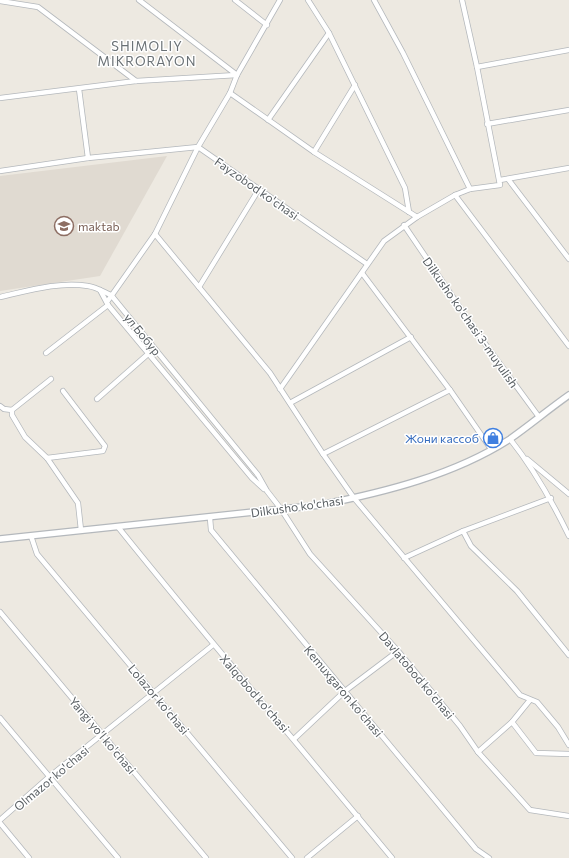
<svg xmlns="http://www.w3.org/2000/svg" width="569" height="858" viewBox="0 0 569 858" font-family="Commissioner,sans-serif">
<rect width="100%" height="100%" fill="#ede9e1"/>
<path fill="#e0dad1" d="M167 156 100 276 0 291V176Z"/>
<g fill="none" stroke-linecap="round" stroke-linejoin="round">
<g stroke="#b4b8bc" stroke-width="6">
<g id="minor">
<path d="M139 0 237 75"/>
<path d="M235 0 267 25"/>
<path d="M308 0 329 33 405 188 409 212"/>
<path d="M374 0 403 53 470 189"/>
<path d="M0 1 38 7 136 81"/>
<path d="M477 67 569 50"/>
<path d="M79 89 88 158"/>
<path d="M230 93 314 152 417 217"/>
<path d="M0 98 136 81 237 75"/>
<path d="M268 120 329 33"/>
<path d="M487 124 569 110"/>
<path d="M198 147 367 264"/>
<path d="M314 152 355 85"/>
<path d="M0 171 88 158 198 147"/>
<path d="M508 179 569 259"/>
<path d="M500 180 569 168"/>
<path d="M455 195 569 346"/>
<path d="M404 225 478 334 539 417"/>
<path d="M155 234 270 373 323 454 354 498 520 695 537 702 558 727 569 745"/>
<path d="M362 273 450 390 491 449"/>
<path d="M199 287 259 189"/>
<path d="M100 290 108 305 252 478 264 489"/>
<path d="M0 297C27 291 59 281 88 286 96 287 104 292 111 295L258 475 267 491 281 509 310 554 398 651 460 726 478 752 530 810 569 816"/>
<path d="M107 302 155 234 198 147 230 93 237 75 280 0"/>
<path d="M46 353 108 305"/>
<path d="M51 379 12 410V415L25 437 47 458 78 503 81 530"/>
<path d="M280 389 384 241 417 217 455 195 470 189 500 185 477 67 462 0"/>
<path d="M97 399 148 354"/>
<path d="M290 403 411 337"/>
<path d="M0 406 4 409 12 410"/>
<path d="M510 439C534 469 552 501 569 536"/>
<path d="M323 454 450 390"/>
<path d="M47 458 103 451 105 446 63 391"/>
<path d="M527 459 569 494"/>
<path d="M210 518 211 530 476 849 489 858"/>
<path d="M118 527C208 639 301 748 392 858"/>
<path d="M463 531 471 546 517 591 569 655"/>
<path d="M31 536 37 554 292 858"/>
<path d="M404 558 463 531 551 498"/>
<path d="M0 612 206 858"/>
<path d="M0 718 118 858"/>
<path d="M512 722 536 753 569 754"/>
<path d="M294 739 345 691 398 651"/>
<path d="M478 752 512 722 530 700"/>
<path d="M0 820 49 777 213 645"/>
<path d="M0 823 29 858"/>
<path d="M307 858 358 816"/>
</g>
</g>
<g stroke="#b4b8bc" stroke-width="8">
<path id="tertiary" d="M0 539 320 505C385 492 454 475 510 439 530 425 549 409 569 395"/>
</g>
<use href="#minor" stroke="#fff" stroke-width="4.5"/>
<use href="#tertiary" stroke="#fff" stroke-width="5.5"/>
</g>
<defs>
<g id="school-ring" transform="scale(1)"><circle r="9.5" fill="#fff" stroke="#8d6e63" stroke-width="1.5"/><path d="M0-5L7-2L0 1L-7-2ZM-4 1L0 2.5L4 1V4Q0 6-4 4Z" fill="#8d6e63"/></g>
<g id="shop-ring" transform="scale(1)"><circle r="9.5" fill="#fff" stroke="#3f7fe0" stroke-width="1.5"/><path d="M-5-2.5h2.3a2.7 3.5 0 0 1 5.4 0H5L5.5 6h-11ZM-1.5-2.5h3a1.5 2.3 0 0 0-3 0Z" fill="#3f7fe0"/></g>
</defs>
<g fill-rule="evenodd">
<use href="#school-ring" x="64" y="226"/>
<use href="#shop-ring" x="493" y="438"/>
</g>
<g text-anchor="middle" dominant-baseline="central" stroke-width="3" stroke-linejoin="round" paint-order="stroke">
<g font-size="12" fill="#595f63" stroke="#fff">
<text transform="translate(257 188) rotate(35)">Fayzobod ko'chasi</text>
<text transform="translate(471 322) rotate(55)">Dilkusho ko'chasi 3-muyulish</text>
<text transform="translate(143 334) rotate(51)">ул Бобур</text>
<text transform="translate(297 506) rotate(-8)">Dilkusho ko'chasi</text>
<text transform="translate(417 675) rotate(50)">Davlatobod ko'chasi</text>
<text transform="translate(344 691) rotate(50)">Kemuxgaron ko'chasi</text>
<text transform="translate(255 693) rotate(49)">Xalqobod ko'chasi</text>
<text transform="translate(159 699) rotate(50)">Lolazor ko'chasi</text>
<text transform="translate(103 735) rotate(50)">Yangi yo'l ko'chasi</text>
<text transform="translate(51 778) rotate(-40)">Olmazor ko'chasi</text>
</g>
<g font-size="12" fill="#785e54" stroke="#fff" text-anchor="start">
<text x="78" y="226">maktab</text>
</g>
<g font-size="12" fill="#366cbe" stroke="#fff" text-anchor="end">
<text x="479" y="438">Жони кассоб</text>
</g>
<g font-size="13" letter-spacing="1" fill="#6a7175" stroke="#fff">
<text x="147" y="46">SHIMOLIY<tspan x="147" dy="15">MIKRORAYON</tspan></text>
</g>
</g>
</svg>
